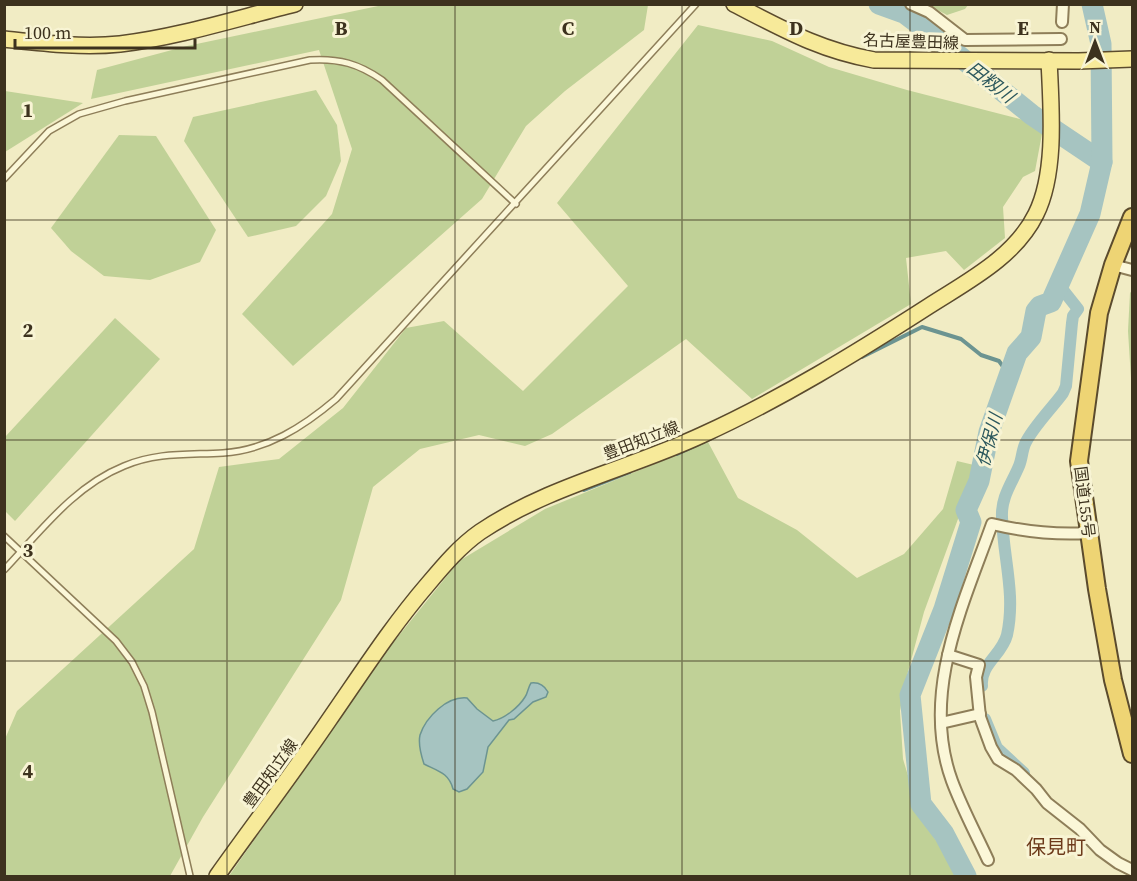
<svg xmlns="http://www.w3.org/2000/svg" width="1137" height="881" viewBox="0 0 1137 881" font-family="'Source Serif 4','Noto Sans JP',serif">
<rect width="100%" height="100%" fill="#f1ecc4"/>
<g fill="#c0d197">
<path d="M383 5H648L644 30 565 91 526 126 482 199 293 366 242 314 332 214 352 149 319 50 91 99 97 70 187 46Z"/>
<path d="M928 5 968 4V5L965 9 947 15Z"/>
<path d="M698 25 772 41 829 67 907 90 1035 123 1042 134 1035 171 1023 177 1003 207 1005 238 964 270 946 251 906 258 911 304 752 399 686 339 552 434 525 446 479 435 420 449 373 487 341 600 203 817 170 876H5V739L17 711 194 549 219 467 279 459 343 408 406 328 444 321 523 391 628 286 557 203Z"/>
<path d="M316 90 337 125 341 161 326 196 296 226 248 237 184 141 193 117Z"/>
<path d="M5 91 83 103 5 152Z"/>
<path d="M119 135 156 136 216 230 200 262 150 280 104 276 71 251 51 228Z"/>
<path d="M1132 290V394L1128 331 1130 293Z"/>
<path d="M115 318 160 359 15 521 5 511V437Z"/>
<path d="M708 442 738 498 797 530 857 578 904 554 943 509 957 461 974 465 962 508 924 612 905 683 900 711 903 759 921 819 961 876H229L388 649 459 561 545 509Z"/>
</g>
<path fill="#a6c4c1" stroke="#6c9491" stroke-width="1.5" d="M531 683C539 682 544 685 548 692L546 697 533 702 514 719 509 720 488 747 483 772 467 789 459 792 453 789C449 773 438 771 424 764 421 755 418 744 420 735 426 717 447 696 467 698L477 709 493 721C504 719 519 707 525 697 528 693 528 687 531 683Z"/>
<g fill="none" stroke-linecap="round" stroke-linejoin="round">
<g stroke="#6c9491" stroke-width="4">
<path d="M862 357 922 327 961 339 981 355 999 361 1009 375"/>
<path d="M677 454 716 436"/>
<path d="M584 490 630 472"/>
</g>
<g stroke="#a6c4c1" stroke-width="12">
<path d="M982 686C980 664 1002 655 1007 635 1016 594 1003 557 1002 517 1001 497 1012 483 1019 466 1022 459 1022 451 1025 444 1032 428 1053 407 1063 393L1066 386 1072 323 1073 316 1078 309 1059 285"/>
<path d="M985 719 997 748 1024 773"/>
</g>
<g stroke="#a6c4c1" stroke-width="21">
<path d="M879 4 904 13 937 38 1032 115 1102 162"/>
<path d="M966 876 944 834 921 804 910 695 944 609 971 522 966 510 979 481 989 432 1017 353 1031 337 1036 311 1040 306 1051 302 1090 214 1102 162 1101 44 1092 4"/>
</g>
<g stroke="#8e7e59" stroke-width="8">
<g id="service">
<path d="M4 179 49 131 79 114 125 101 310 60C339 58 359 64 382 80L516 204"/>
<path d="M4 536 116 641 132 662 144 686 152 712 190 876"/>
<path d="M4 570C40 532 74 486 124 466 157 452 188 455 223 453 267 450 303 427 336 399L696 4"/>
</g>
</g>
<g stroke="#8e7e59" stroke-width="14">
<g id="minor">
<path d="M911 4 929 12 965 40 1061 39"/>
<path d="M1062 22 1063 4"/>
<path d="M1113 265 1132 270"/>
<path d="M948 655 979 665 976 677 980 717 991 747 998 759 1016 770 1036 789 1047 803 1080 829 1100 850 1118 863 1132 870"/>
<path d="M941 723 980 714"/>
<path d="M988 860C976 834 962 808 952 781 920 694 963 605 992 524 1025 532 1055 535 1089 533"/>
</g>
</g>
<g stroke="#5b4b2d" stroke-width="18">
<g id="primary">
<path d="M734 4C783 29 819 50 874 60L1079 61 1132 59"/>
<path d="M4 39C42 43 82 48 120 44 179 37 238 18 295 4"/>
<path d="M217 876C254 824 293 773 329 720 361 674 391 627 428 584 444 565 460 546 480 532 548 486 629 469 702 435 781 399 856 353 929 306 968 281 1015 257 1036 214 1057 172 1051 106 1049 60"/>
</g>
</g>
<g stroke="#5b4b2d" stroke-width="20">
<path id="trunk" d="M1132 217 1113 265 1099 313 1079 461 1097 589 1113 680 1132 754"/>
</g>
<use href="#service" stroke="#fbf7d8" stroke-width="5"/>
<use href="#minor" stroke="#fbf7d8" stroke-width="10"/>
<use href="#primary" stroke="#f7ea9a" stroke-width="15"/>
<use href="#trunk" stroke="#eed474" stroke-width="16"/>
</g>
<path fill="none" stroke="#3d321e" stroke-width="1.5" stroke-opacity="0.55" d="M227 4V876M455 4V876M682 4V876M910 4V876M4 220H1132M4 440H1132M4 661H1132"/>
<g text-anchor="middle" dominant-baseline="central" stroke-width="6" stroke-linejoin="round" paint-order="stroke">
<g font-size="16" fill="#3d321e" stroke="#f8f4d4">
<text transform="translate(911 41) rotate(2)">名古屋豊田線</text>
<text transform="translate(641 440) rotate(-21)">豊田知立線</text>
<text transform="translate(1085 502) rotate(83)">国道155号</text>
<text transform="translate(270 773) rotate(-54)">豊田知立線</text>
</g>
<g font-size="18" font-style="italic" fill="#2c585d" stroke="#f8f4d4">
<text transform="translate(991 82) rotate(38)">田籾川</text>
<text transform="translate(989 440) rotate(-75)">伊保川</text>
</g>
<g font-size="20" fill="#6d3a1a" stroke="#f8f4d4">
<text x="1056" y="847">保見町</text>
</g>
</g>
<g font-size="20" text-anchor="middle" font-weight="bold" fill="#3d321e" stroke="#f8f4d4" stroke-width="6" stroke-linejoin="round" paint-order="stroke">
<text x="341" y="35">B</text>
<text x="568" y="35">C</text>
<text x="796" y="35">D</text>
<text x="1023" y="35">E</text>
<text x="28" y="117">1</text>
<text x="28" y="337">2</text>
<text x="28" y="557">3</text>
<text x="28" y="778">4</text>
</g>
<rect width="1137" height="881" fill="none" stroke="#3d321e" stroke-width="12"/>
<g transform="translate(1095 42)" stroke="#f8f4d4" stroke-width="4.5" paint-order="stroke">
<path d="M0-4.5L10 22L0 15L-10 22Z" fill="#3d321e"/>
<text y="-9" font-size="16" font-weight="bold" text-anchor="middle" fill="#3d321e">N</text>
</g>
<path d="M15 39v9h180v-9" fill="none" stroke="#3d321e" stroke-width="3"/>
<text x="24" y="39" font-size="18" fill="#3d321e" stroke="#f8f4d4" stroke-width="4.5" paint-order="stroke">100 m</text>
</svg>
